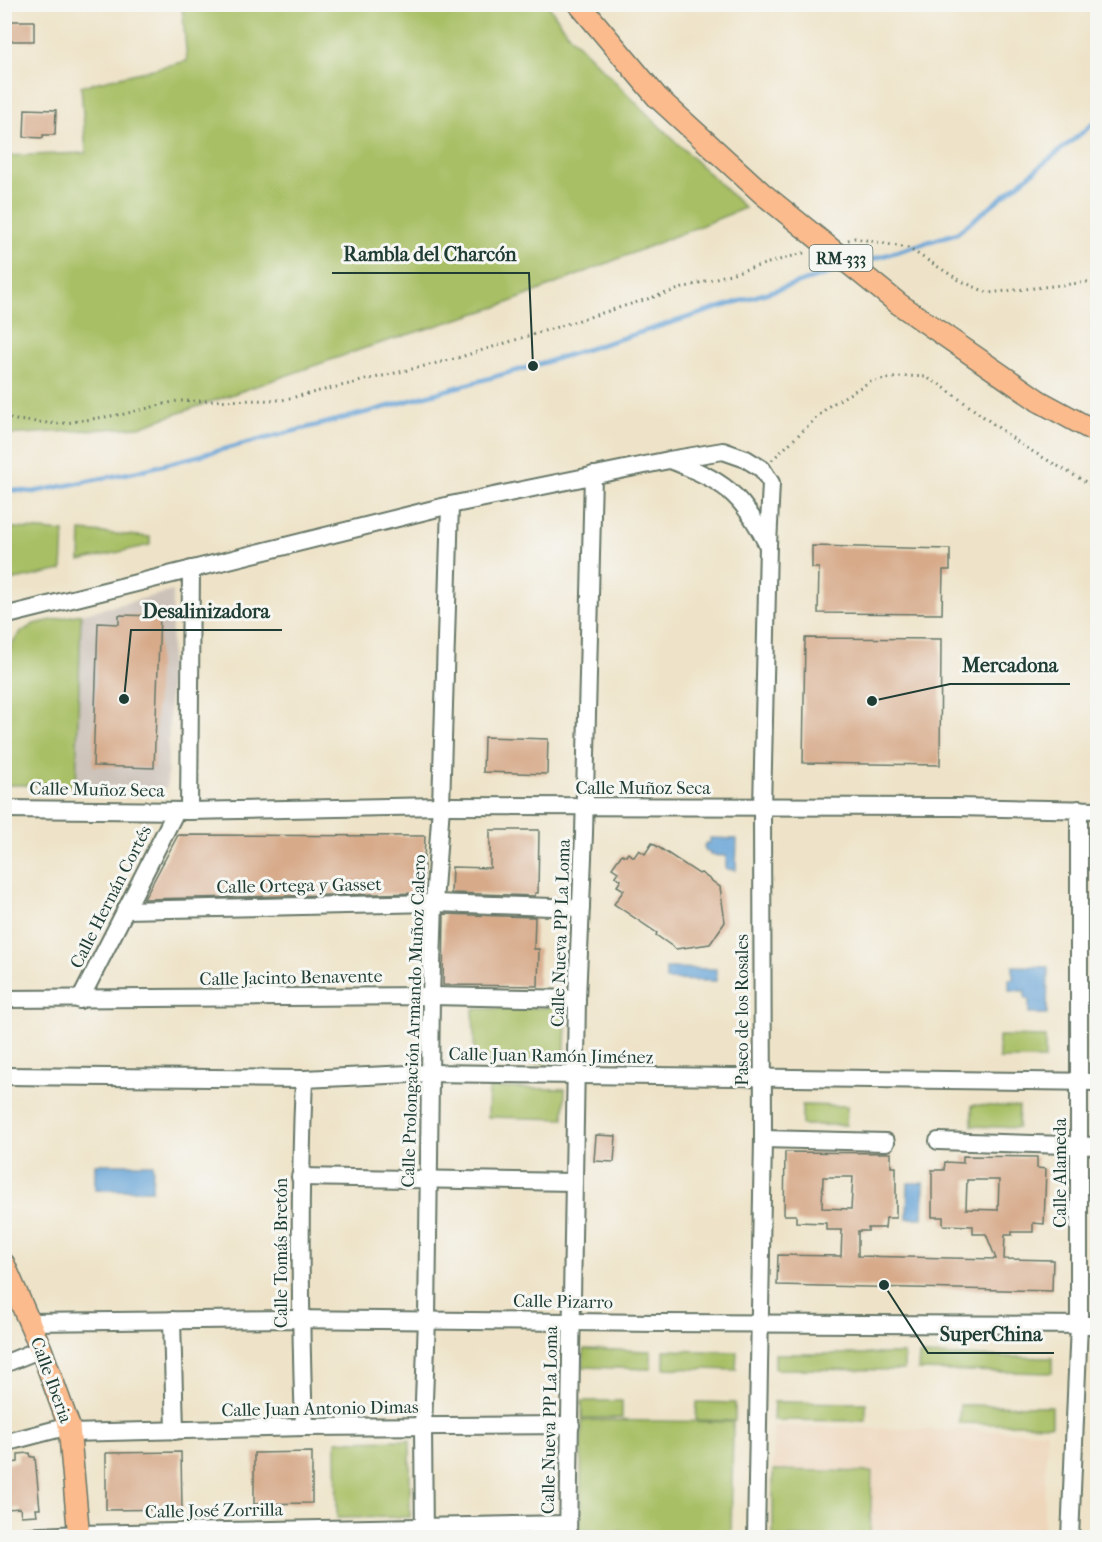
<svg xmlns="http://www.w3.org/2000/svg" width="1102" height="1542" viewBox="0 0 1102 1542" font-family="'IM FELL French Canon',serif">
<rect width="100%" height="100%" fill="#f6f6f2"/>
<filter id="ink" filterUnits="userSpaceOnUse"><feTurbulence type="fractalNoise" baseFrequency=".0167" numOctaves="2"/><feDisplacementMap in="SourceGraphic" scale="12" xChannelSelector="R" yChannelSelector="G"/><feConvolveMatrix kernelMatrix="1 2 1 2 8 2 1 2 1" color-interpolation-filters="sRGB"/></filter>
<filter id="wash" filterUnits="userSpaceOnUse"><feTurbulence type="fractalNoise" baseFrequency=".008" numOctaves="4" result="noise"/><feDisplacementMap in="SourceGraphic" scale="24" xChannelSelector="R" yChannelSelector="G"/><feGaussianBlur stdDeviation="1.35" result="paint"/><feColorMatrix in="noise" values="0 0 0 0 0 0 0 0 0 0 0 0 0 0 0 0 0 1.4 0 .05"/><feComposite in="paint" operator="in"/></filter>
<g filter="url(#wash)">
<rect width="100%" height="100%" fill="#eee3c8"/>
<path fill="#eed6bb" d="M773 1426 1047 1432 1043 1537 773 1538Z"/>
<path fill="#ccc2b9" d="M173 591 167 788 76 785 81 614Z"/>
<g fill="#a8bf65" stroke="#647e4c" stroke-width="1.5">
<path d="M182 5H548L570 36 654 121 745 208 503 305 365 348 139 427 5 435V156L86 153 81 86 187 61Z"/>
<path d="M5 527 64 532 62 570 5 582Z"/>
<path d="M81 531 150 537V545L80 561Z"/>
<path d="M81 614 76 785H5V677L8 655 13 642 21 632 34 624Z"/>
<path d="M567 1007 564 1064H475L473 1009Z"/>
<path d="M999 1036 1045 1037V1059H999Z"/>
<path d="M489 1088 565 1089 564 1119 488 1117Z"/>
<path d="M802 1105 847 1106 846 1125H802Z"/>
<path d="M972 1105 1019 1107 1018 1128 972 1126Z"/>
<path d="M584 1349 651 1351V1369L583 1367Z"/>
<path d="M664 1350 737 1352 736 1370 664 1368Z"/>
<path d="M775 1354H904V1370L775 1369Z"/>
<path d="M919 1355 1052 1358V1373L918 1370Z"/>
<rect x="582" y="1401" width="40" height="17"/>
<path d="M697 1402 735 1403V1421L696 1420Z"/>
<path d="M774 1402 866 1403V1421L773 1420Z"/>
<path d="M960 1405 1052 1406V1425L959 1423Z"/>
<path d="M1091 1411H1097V1499H1089Z"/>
<path d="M582 1420 733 1422 731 1537 633 1538 632 1532 580 1530Z"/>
<path d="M410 1440V1517L337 1518 336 1441Z"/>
<path d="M773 1470 872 1472 870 1537H773Z"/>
</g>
<g fill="#64a2d6" stroke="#427085" stroke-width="1.5">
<path d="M710 838 737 839 736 870 726 869V856L710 855V852L706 851 704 847 706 843H710Z"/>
<path d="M1013 966 1048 967 1047 1014H1029V999L1025 998V991L1009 990V979H1013Z"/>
<path d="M666 968 716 969V981L666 980Z"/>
<path d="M95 1164H153L152 1190H95Z"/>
<path d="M908 1183H924L923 1218H907Z"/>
</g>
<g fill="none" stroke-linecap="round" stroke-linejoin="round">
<g stroke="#64a2d6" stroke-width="4.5">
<path d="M860 263 957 233 1098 120"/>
<path d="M4 489 33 492 139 471 372 411 533 366 843 269"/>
</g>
</g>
<g id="blocks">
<g fill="#d7aa8a" fill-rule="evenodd">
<rect x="9" y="21" width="25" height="20"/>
<path d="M25 109 56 110 55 135H43V138L24 137Z"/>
<path d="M812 546 950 549V570H943L942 614 818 613 819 568H812Z"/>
<path d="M119 615 160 616 154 768 93 766 98 623 119 624Z"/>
<path d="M805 638 941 639 940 765 803 763Z"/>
<path d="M484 737 548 739 547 774 483 772Z"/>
<path d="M490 830H539L538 893H535V896L451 893 452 867 490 868Z"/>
<path d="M178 835 425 836 423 893 144 899Z"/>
<path d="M652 843 699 874 701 873 720 887 725 922 710 944 676 949 656 935 657 933 614 904 624 890 617 886 621 880 615 876 618 872 612 868 622 854 626 856 628 853 634 857 639 850 645 854Z"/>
<path d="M444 914 535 917 534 949H539L538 986 443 985Z"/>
<path d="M596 1135 616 1136 614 1162 594 1161Z"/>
<path d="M785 1152 891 1153V1167H896V1218H886L885 1228H868V1231H858V1256L996 1259 986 1234H973V1226L943 1225V1217H932V1170H944L945 1162 963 1163V1156L1037 1157V1168L1046 1169 1044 1224 1033 1223V1232H1012V1235H1005L1004 1259 1053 1260 1052 1291 777 1285 778 1255 841 1256 842 1230H826V1223L796 1222V1215H784ZM823 1177H853L851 1209 822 1208ZM967 1180H999L998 1210 966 1209Z"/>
<path d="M181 1452 182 1509 106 1510V1453Z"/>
<path d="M312 1452V1503L254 1504V1453Z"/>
<path d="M30 1453 31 1457H35L40 1509H36L37 1515 21 1516 20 1508 7 1509V1502H4V1464L18 1462V1454Z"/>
</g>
</g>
</g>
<g filter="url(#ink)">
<use href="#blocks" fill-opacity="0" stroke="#677768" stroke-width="1.5"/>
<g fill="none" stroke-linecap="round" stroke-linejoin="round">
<g stroke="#677768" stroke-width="20">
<g id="minor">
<path d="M670 460C722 480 742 493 767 544"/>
<path d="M4 616 450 505 669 460 723 451 746 459 762 469 771 483 768 545 762 808 763 1139 756 1538"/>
<path d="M4 809 189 811 441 806 955 807 1098 810"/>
<path d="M189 811 191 569"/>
<path d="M125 910 434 903 581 908"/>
<path d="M4 999 431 996 577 999"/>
<path d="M80 1000 176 811"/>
<path d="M4 1076 304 1079 430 1073 1098 1082"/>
<path d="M304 1079C299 1195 300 1311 304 1427"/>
<path d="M763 1139 886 1142"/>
<path d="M938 1141 1098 1146"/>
<path d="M300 1177 574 1182"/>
<path d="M172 1320 175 1431"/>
<path d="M29 1322 287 1319 658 1323 1098 1325"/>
<path d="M4 1364 41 1349"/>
<path d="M70 1433 304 1427 571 1425"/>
<path d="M4 1443 69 1426"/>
<path d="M5 1538 79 1534 568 1524"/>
<path d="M424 1538 423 1427 427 1319 431 996 434 903 441 806 450 505"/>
<path d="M568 1538 577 999 584 834 593 475"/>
<path d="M1070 1538 1079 1324V809"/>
</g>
</g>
<g stroke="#677768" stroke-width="24">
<g id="major">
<path d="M579 4 657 97"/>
<path d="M1039 401 1098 433"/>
<path d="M4 1264 41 1349 69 1426 79 1538"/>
</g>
</g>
<g stroke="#677768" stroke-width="3" stroke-dasharray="1.5 4.5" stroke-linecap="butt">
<path d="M848 240 855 238 908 248 959 280 988 293 1098 281"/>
<path d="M4 417 16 420 59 424 124 414 177 401 282 400 454 359 702 282 807 252"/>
<path d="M772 460 829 406 871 381 908 376 926 377 942 386 1023 446 1098 489"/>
</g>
<use href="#minor" stroke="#fff" stroke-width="16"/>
<use href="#major" stroke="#fbbb8d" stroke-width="21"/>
<g stroke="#677768" stroke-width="24" stroke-linecap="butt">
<path id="major-bridge" d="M657 97 763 194 899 304 1039 401"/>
</g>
<use href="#major-bridge" stroke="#fbbb8d" stroke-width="21"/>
</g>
</g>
<g text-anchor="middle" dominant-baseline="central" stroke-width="6" stroke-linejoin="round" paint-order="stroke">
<rect fill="#f6f6f2" stroke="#60746d" stroke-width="1.5" x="809.5" y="245" width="63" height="26" rx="4.5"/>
<g font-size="16" font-weight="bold" fill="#1f3d34">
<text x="841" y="258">RM-333</text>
</g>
<g font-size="18" fill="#1f3d34" stroke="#f6f6f2">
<text x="643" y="788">Calle Muñoz Seca</text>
<text transform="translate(97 790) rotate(1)">Calle Muñoz Seca</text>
<text transform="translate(299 886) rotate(-1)">Calle Ortega y Gasset</text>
<text transform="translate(111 897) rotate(-63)">Calle Hernán Cortés</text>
<text transform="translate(561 933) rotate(-88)">Calle Nueva PP La Loma</text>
<text transform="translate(291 978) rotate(-1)">Calle Jacinto Benavente</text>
<text transform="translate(742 1010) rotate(-90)">Paseo de los Rosales</text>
<text transform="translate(414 1021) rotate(-88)">Calle Prolongación Armando Muñoz Calero</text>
<text transform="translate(551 1056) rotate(1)">Calle Juan Ramón Jiménez</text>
<text transform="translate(1060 1173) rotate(-90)">Calle Alameda</text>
<text transform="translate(281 1253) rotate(-90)">Calle Tomás Bretón</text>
<text transform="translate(563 1302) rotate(1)">Calle Pizarro</text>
<text transform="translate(51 1380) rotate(70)">Calle Iberia</text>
<text transform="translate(320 1409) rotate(-1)">Calle Juan Antonio Dimas</text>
<text transform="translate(550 1420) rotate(-89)">Calle Nueva PP La Loma</text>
<text transform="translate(214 1511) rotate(-1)">Calle José Zorrilla</text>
</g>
</g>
<path fill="none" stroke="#1f3d34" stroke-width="2" d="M533 366L529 273H332M124 699L131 630H282M872 701L950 684H1070M884 1285L928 1353H1054"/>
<g fill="#1f3d34" stroke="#f6f6f2" stroke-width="2">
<circle cx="533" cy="366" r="6"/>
<circle cx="124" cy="699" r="6"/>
<circle cx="872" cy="701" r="6"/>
<circle cx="884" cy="1285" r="6"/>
</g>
<g font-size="20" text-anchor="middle" font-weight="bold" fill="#1f3d34" stroke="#f6f6f2" stroke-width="6" stroke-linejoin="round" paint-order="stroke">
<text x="430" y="261">Rambla del Charcón</text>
<text x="206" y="618">Desalinizadora</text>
<text x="1010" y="672">Mercadona</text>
<text x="991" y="1341">SuperChina</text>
</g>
<rect width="1102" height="1542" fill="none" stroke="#f6f6f2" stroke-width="24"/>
</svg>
